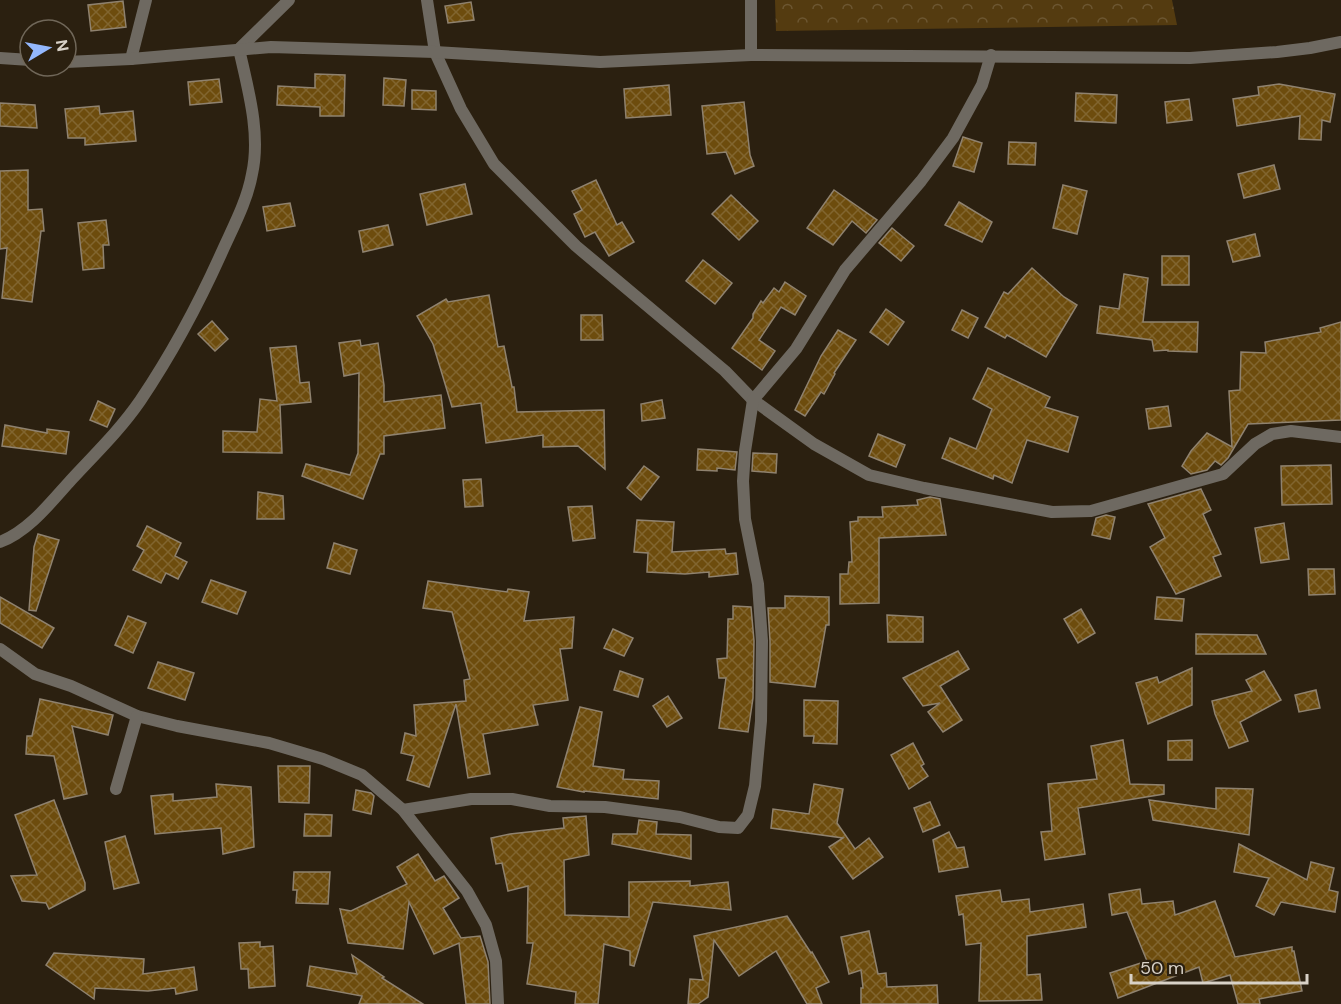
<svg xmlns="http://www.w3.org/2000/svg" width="1341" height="1004" viewBox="0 0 1341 1004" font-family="'DM Sans',sans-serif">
<defs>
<pattern id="forest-crowns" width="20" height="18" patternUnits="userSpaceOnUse" patternTransform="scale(1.5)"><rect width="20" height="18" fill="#543b10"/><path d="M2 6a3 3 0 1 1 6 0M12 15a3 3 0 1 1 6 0" fill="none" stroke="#6c5631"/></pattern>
<pattern id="building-cross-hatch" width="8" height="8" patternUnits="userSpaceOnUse" patternTransform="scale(1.5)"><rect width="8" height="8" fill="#6d4c0d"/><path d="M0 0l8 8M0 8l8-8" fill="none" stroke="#81652f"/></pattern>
</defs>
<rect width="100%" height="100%" fill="#2b2010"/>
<path fill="url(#forest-crowns)" d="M775 0H1172L1177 25 776 31Z"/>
<g fill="url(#building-cross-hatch)" stroke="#8f826f" stroke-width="1.5">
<path d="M123 1 126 27 91 31 88 5Z"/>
<path d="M471 2 474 20 448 23 445 6Z"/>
<path d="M315 74 345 75 344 116H320V107L277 105 278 86 315 88Z"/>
<path d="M384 78 406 80 404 106 383 105Z"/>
<path d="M219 79 222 102 190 105 188 82Z"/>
<path d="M1279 84 1335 94 1330 122 1322 120 1321 140 1299 139 1300 116 1237 126 1233 99 1259 95 1258 87Z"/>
<path d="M669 85 671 115 626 118 624 89Z"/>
<path d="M412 90 436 91V110L412 109Z"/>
<path d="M1076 93 1117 95 1116 123 1075 121Z"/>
<path d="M1189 99 1192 120 1167 123 1165 102Z"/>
<path d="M744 102 750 155 754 166 735 174 726 152 707 154 702 106Z"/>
<path d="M0 103 35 105 37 128 0 126Z"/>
<path d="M99 106 100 114 133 111 136 141 85 145V138H68L65 109Z"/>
<path d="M963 137 982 143 974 172 953 166Z"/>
<path d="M1009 142 1036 143 1035 165 1008 164Z"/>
<path d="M1274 165 1280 189 1244 198 1238 174Z"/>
<path d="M28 170V210L42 209 44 231H41L32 302 2 298 7 248 0 249V171Z"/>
<path d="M596 180 617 225 622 222 634 242 609 256 595 232 585 237 574 214 582 210 572 191Z"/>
<path d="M465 184 472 214 427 225 420 194Z"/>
<path d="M1063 185 1087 191 1077 234 1053 228Z"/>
<path d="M834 190 877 220 866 233 852 221 833 245 807 228Z"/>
<path d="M731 195 758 221 739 240 712 214Z"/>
<path d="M959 202 992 222 982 242 945 225Z"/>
<path d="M290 203 295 226 267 231 263 207Z"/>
<path d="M106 220 109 245H103L104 268 83 270 78 223Z"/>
<path d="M388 225 393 245 363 252 359 231Z"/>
<path d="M892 228 914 246 901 261 879 243Z"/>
<path d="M1255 234 1260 256 1233 262 1227 241Z"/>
<rect x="1162" y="256" width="27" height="29"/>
<path d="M703 260 732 283 715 304 686 281Z"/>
<path d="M1032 268 1064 297 1077 305 1046 357 1007 335 1005 338 985 327 1004 292 1008 294Z"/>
<path d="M1124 274 1148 278 1143 322H1198L1197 352 1168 351V350L1154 351 1152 340 1097 333 1100 306 1119 309Z"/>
<path d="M785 282 806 296 795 315 781 307 759 340 775 351 762 370 732 348 753 318V314L761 301 763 303 774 288 779 292Z"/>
<path d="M489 295 498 347 504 346 512 387H514L517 412 604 410 605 469 578 446 543 447V435L486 443 481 403 452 407 433 344 417 316 446 299 448 302Z"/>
<path d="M886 309 904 322 888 345 870 332Z"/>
<path d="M962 310 978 318 968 338 952 330Z"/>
<path d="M581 315H602L603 340H581Z"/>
<path d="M212 321 228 339 215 351 198 334Z"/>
<path d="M1341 322V420L1248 424 1228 458 1221 465 1215 461 1207 470 1191 474 1182 466 1191 451 1207 433 1232 447 1229 391 1240 390 1241 352 1266 353 1265 342 1321 332 1320 328Z"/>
<path d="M838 330 856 340 834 373 835 374 824 394 821 392 805 416 795 410 821 356Z"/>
<path d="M360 340 361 346 378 343 384 385V402L441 395 445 428 384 436V454H380L363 499 302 476 306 464 350 475 358 453 359 373 344 376 339 343Z"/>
<path d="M296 346 300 383 309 382 311 402 280 405 282 453 223 452V431L257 432 260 399 277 401 270 348Z"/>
<path d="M988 368 1050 397 1045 407 1078 417 1068 452 1027 440 1012 483 994 475 993 479 942 458 950 438 976 449 992 409 973 399Z"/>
<path d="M662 400 665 418 642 421 641 404Z"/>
<path d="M98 401 115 409 107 427 90 420Z"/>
<path d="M1168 406 1171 426 1149 429 1146 409Z"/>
<path d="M5 425 47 433V429L69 432 66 454 2 446Z"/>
<path d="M878 434 905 445 896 467 869 456Z"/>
<path d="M698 449 737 452 735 470 717 468V471L697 470Z"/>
<path d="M753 453 777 454 776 473 752 471Z"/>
<path d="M1331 465 1332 504 1282 505 1281 466Z"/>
<path d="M644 466 659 477 641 500 627 488Z"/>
<path d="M481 479 483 506 465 507 463 480Z"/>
<path d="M1201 489 1211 510 1203 514 1221 554 1213 557 1221 576 1176 594 1150 547 1165 538 1148 504Z"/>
<path d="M258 492 283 496 284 519H257Z"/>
<path d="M930 497 940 499 946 535 879 538V603L840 604V574H848L849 562H852L850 522 858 521V517H883L882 507 918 505 917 500Z"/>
<path d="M592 506 595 538 573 541 568 507Z"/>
<path d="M1106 515 1115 517 1110 539 1092 535 1096 518Z"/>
<path d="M637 520 674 522 672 552 725 549 726 554 736 553 738 574 709 577V572L685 574 647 572 648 553 634 552Z"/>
<path d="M1284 523 1289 559 1261 563 1255 528Z"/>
<path d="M147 526 181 543 175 556 187 562 178 579 166 573 161 583 133 570 144 550 137 546Z"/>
<path d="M38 534 59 540 36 611 29 610 34 547Z"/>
<path d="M334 543 357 550 350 574 327 568Z"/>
<path d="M1308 569H1334L1335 594 1309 595Z"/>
<path d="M211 580 246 592 237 614 202 602Z"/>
<path d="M428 581 507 592 508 589 529 592 524 621 574 617 572 648 560 649 568 700 533 705 538 725 483 734 490 774 468 778 456 704 429 787 407 780 414 756 401 753 405 733 416 736 414 705 466 701 464 680 470 679 452 612 423 608Z"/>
<path d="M785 596 829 597V625H826L815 687 770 682V641L768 608H785Z"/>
<path d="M0 597 54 628 42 648 0 623Z"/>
<path d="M1157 597 1184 599 1182 621 1155 619Z"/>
<path d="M733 606 751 607 754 641 753 698 748 732 719 728 726 678H719L717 659 727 658 728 619H733Z"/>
<path d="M1081 609 1095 633 1078 643 1064 619Z"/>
<path d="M887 615 923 617V642H888Z"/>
<path d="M128 616 146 623 133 653 115 645Z"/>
<path d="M613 629 633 638 624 656 604 648Z"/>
<path d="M1196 634 1257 635 1266 654H1196Z"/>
<path d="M958 651 969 669 940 686 962 720 943 732 928 712 940 703 923 706 903 678Z"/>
<path d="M158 662 194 673 185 700 148 688Z"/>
<path d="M1192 668V705L1148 724 1136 683 1157 677 1159 683Z"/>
<path d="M620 671 643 679 638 697 614 690Z"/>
<path d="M1264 671 1281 700 1240 722 1248 741 1229 748 1215 714 1212 701 1252 691 1246 680Z"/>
<path d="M1316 690 1320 708 1299 712 1295 695Z"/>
<path d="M668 696 682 718 667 727 653 706Z"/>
<path d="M40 699 113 715 108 735 72 726 87 794 64 799 54 756 26 754 27 736H32Z"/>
<path d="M804 700 838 701 837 744 813 743 814 736H804Z"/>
<path d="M580 707 602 712 593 766 624 770 623 779 659 781 658 799 584 791V792L557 787Z"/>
<path d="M1123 740 1130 784 1164 785V794L1078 808 1085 854 1045 860 1041 832 1052 831 1048 784 1097 779 1091 746Z"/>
<path d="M1192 740V760H1168V741Z"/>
<path d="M913 743 924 764 921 766 928 776 909 789 891 755Z"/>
<path d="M278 766H310L309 803 279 802Z"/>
<path d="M216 784 251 787 254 847 223 854 221 828 155 834 151 796 173 794V801L217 797Z"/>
<path d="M814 784 843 789 837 823 855 849 869 838 883 857 853 879 829 847 843 838 771 828 773 809 809 814Z"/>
<path d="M1216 788 1253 789 1249 835 1153 820 1149 800 1216 809Z"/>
<path d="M356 790 371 793 374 796 371 814 353 810Z"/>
<path d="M54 800 85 883V890L49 909 46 903 22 901 11 876 37 875 15 815Z"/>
<path d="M930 802 940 825 923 832 914 808Z"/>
<path d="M305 814 332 815 331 836H304Z"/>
<path d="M586 816 589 855 564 860 565 915 629 917V882L690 881V886L728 882 731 910 653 902 634 966 630 965V951L604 944 598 1004H575L576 992 527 984 533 943H527L528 886 508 891 502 863 496 864 491 838 510 834 564 828 563 818Z"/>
<path d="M639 820 657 822 656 834 691 835V859L612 844 613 834H637Z"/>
<path d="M949 832 957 848 964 847 968 867 939 872 933 840Z"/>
<path d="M125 836 139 883 114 889 105 842Z"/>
<path d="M1239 844 1307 880 1311 862 1334 868 1329 890 1338 892 1335 912 1281 902 1274 915 1256 906 1269 878 1234 872Z"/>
<path d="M418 854 435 881 444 876 459 898 443 908 461 938 480 936 488 962 490 1004H466L459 943 434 954 409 902 403 949 348 943 340 909 351 911 407 884 397 867Z"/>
<path d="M294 872H330L328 904 296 903 297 890H293Z"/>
<path d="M1140 889 1142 904 1173 901 1175 915 1215 901 1235 957 1292 947V951H1294L1302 991 1259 999 1260 1004H1238L1230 975 1203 983 1199 967 1118 998 1110 973 1147 961 1127 912 1112 915 1109 894Z"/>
<path d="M1000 890 1002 902 1029 899 1030 912 1083 904 1086 927 1027 936V975L1040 974 1042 1000 979 1001 981 943 966 945 963 914 959 915 956 896Z"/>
<path d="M787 916 811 953 812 952 829 982 816 988 822 1004H807L776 951 739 976 714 940 708 997 698 1004H688L690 979 703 980 694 936Z"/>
<path d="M869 931 878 974 886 973 887 987 937 985 938 1004H861V988H863L861 970 849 974 841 937Z"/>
<path d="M260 942V947L273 946 275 986 249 988 248 969H241L239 943Z"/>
<path d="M54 953 144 959 143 974 194 967 197 990 176 994 175 988 148 991 95 988 94 999 46 965Z"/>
<path d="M352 955 384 977 382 978 423 1004H359L362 996 307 986 310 966 357 974Z"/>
</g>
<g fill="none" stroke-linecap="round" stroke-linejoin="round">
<g stroke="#6e6961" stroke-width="12">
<path d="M427 0 435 52 461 109 494 164 576 246 725 371 753 400 814 444 869 475 924 488 1052 512 1091 511 1223 474 1255 444 1272 434 1291 431 1341 437"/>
<path d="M751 0V55"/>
<path d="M131 59 146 0"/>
<path d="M0 542C29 531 51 502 71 480 95 454 120 430 140 401 171 355 198 305 221 254 232 229 247 202 252 174 261 134 248 89 239 49L289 0"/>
<path d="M0 649 35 674 71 686 137 716 177 726 269 743 323 759 362 775 403 810 467 891 486 925 496 961 498 1004"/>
<path d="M116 789 137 716"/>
<path d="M403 810 471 799H512L550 806 605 807 680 817 719 827 738 828 748 815 755 786 761 721 762 641 758 584 745 519 743 481 745 451 753 400 796 349 845 270 921 181 953 138 982 85 991 55"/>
</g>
<g stroke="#6e6961" stroke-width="12">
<path d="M0 58 30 60"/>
<path d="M66 62 131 59 271 47 435 52 600 62 751 55 1190 58 1277 52 1310 48 1341 42"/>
</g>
</g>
<g transform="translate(48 48) rotate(80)"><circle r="28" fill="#2b2010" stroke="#706759" stroke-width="1.5"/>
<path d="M0-4.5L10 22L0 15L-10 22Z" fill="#93b7fd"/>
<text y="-9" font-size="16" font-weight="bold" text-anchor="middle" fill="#d8d1c7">N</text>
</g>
<path d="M1131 974v9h176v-9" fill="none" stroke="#d8d1c7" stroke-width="3"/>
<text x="1140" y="974" font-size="18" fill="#d8d1c7" stroke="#2b2010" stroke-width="4.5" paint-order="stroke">50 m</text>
</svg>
